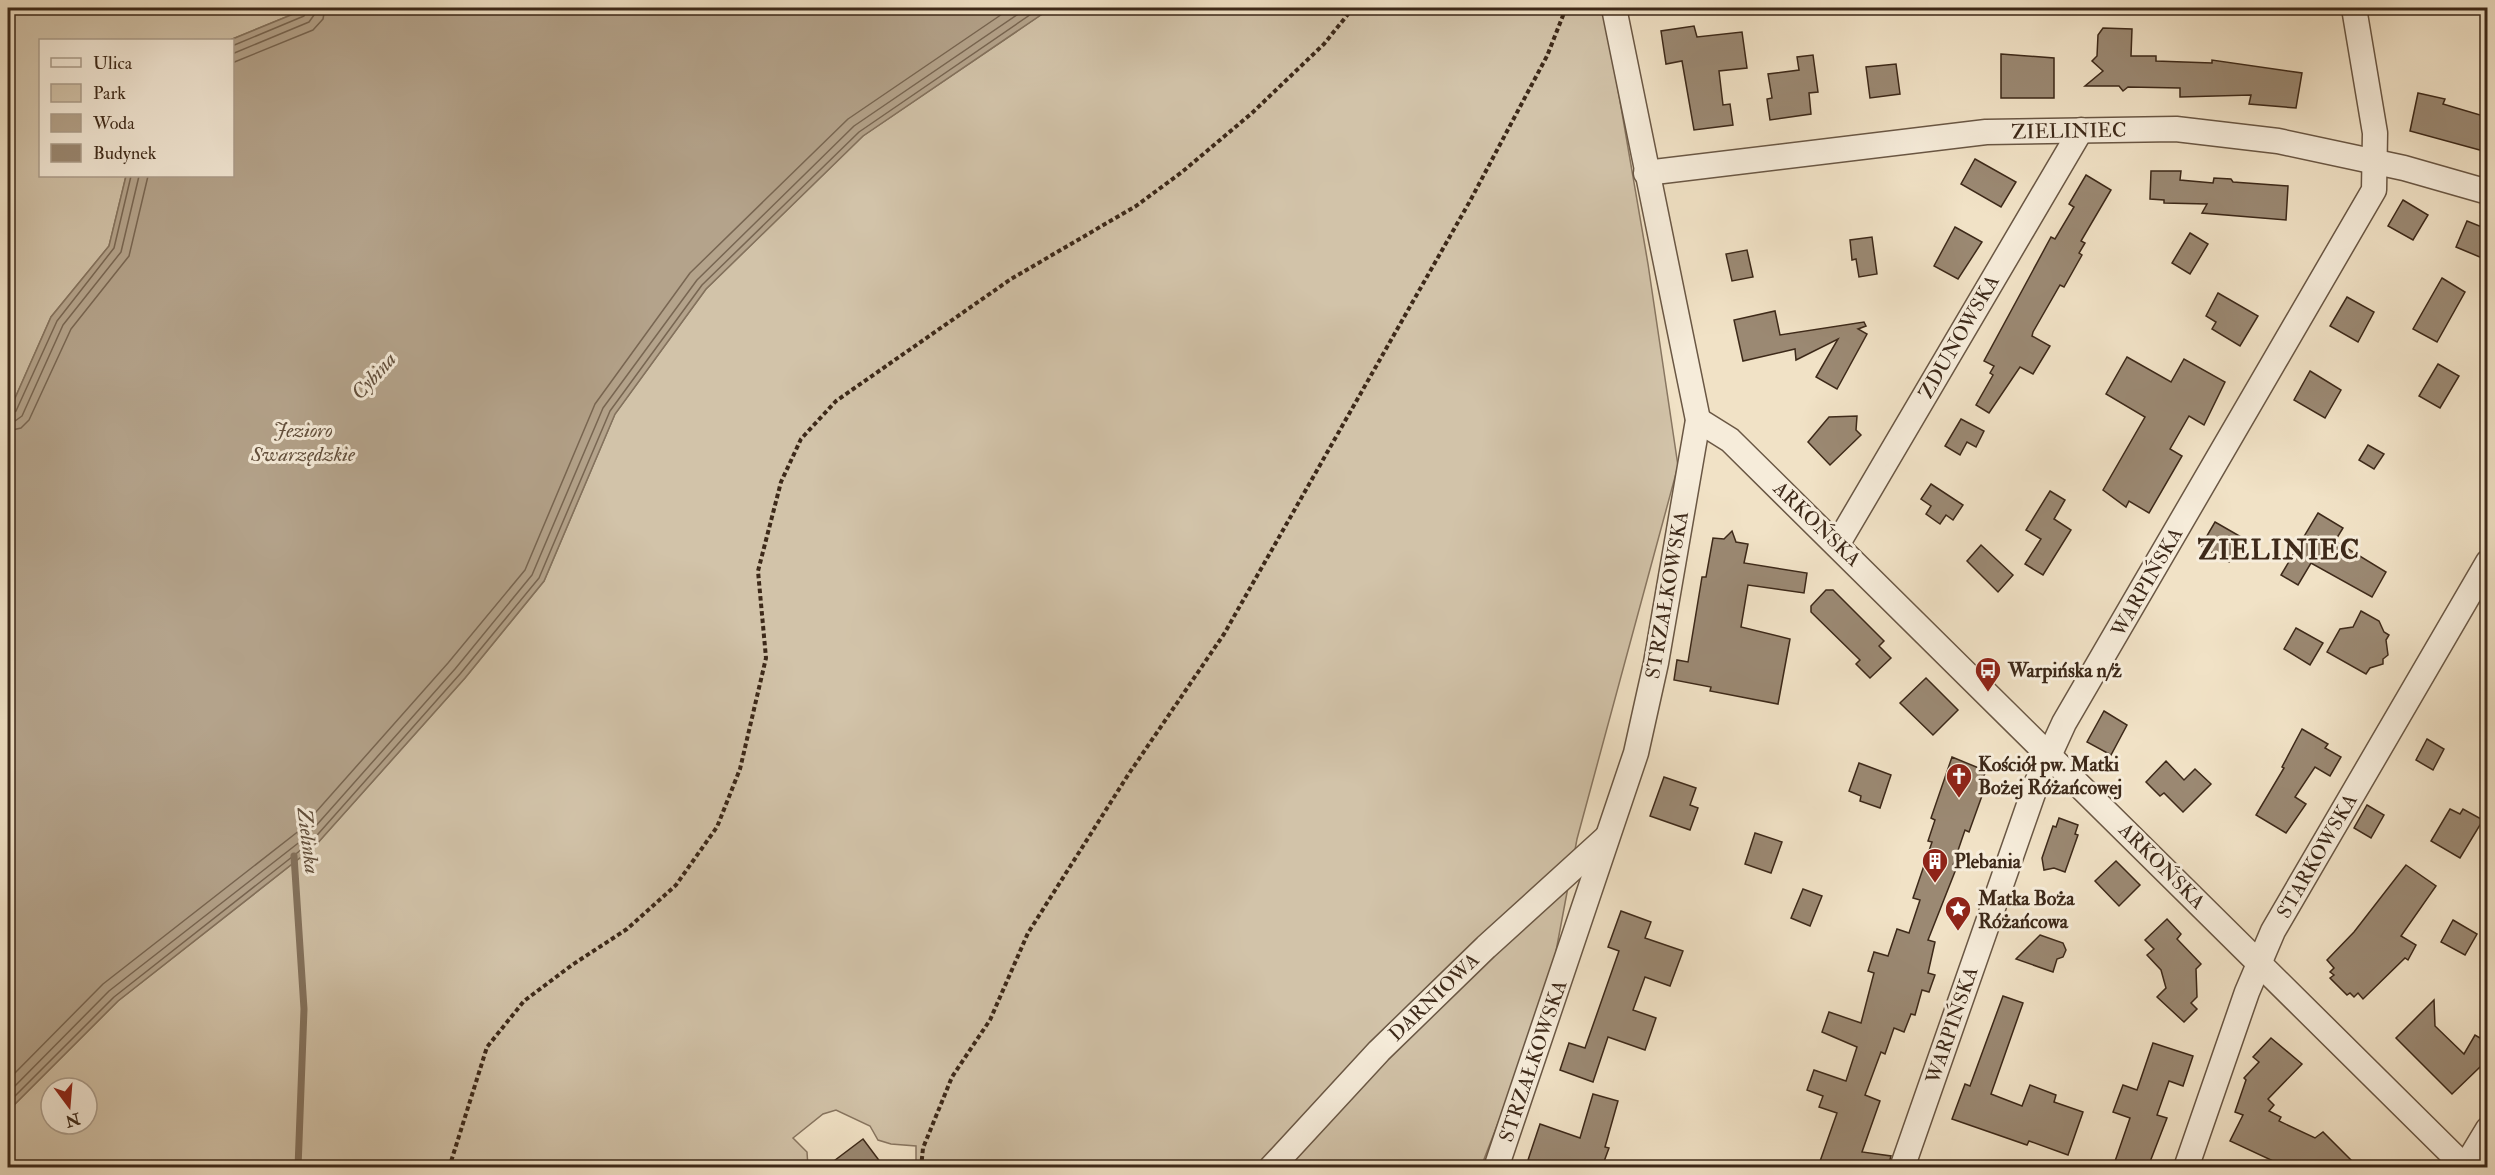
<svg xmlns="http://www.w3.org/2000/svg" width="2495" height="1175" viewBox="0 0 2495 1175" font-family="'IM FELL Double Pica',serif">
<rect width="100%" height="100%" fill="#f1e2c6"/>
<filter id="stains"><feTurbulence type="fractalNoise" baseFrequency=".00333" numOctaves="4"/><feColorMatrix values="0 0 0 0 .2 0 0 0 0 .09 0 0 0 0 .02 0 0 0 .5 -.17"/></filter>
<radialGradient id="worn" r=".72"><stop offset=".6" stop-color="#630" stop-opacity="0"/><stop offset="1" stop-color="#630" stop-opacity=".3"/></radialGradient>
<g fill="#d2c3a9" stroke="#887661" stroke-width="1.5" fill-rule="evenodd">
<path d="M8 8H308L230 40H40V176H126L109 246 51 317 8 414Z"/>
<path d="M1051 8H1604L1648 264 1678 466 1577 839 1548 994 1481 1167 1005 1168 1002 1165 997 1168 916 1167V1146L891 1144 878 1140 870 1126 836 1110 823 1114 793 1138 807 1152 808 1167 8 1168V1111L118 1001 315 846 465 678 544 581 615 414 706 289 863 136ZM51 1088H87V1124H51Z"/>
</g>
<path fill="#b4a38b" stroke="#84725d" stroke-width="1.5" d="M308 8H1051L863 136 706 289 615 414 544 581 465 678 315 846 118 1001 8 1111V414L51 317 109 246 126 176H232L230 40Z"/>
<g fill="none" stroke-linecap="round" stroke-linejoin="round">
<g stroke="#786652" stroke-width="1.5">
<path d="M232 46 304 16 308 8"/>
<path d="M232 54 309 22 314 15 316 8"/>
<path d="M232 63 313 30 323 19 325 8"/>
<path d="M8 415 16 411 57 321 114 248 131 176"/>
<path d="M8 422 15 421 22 416 63 325 121 252 139 176"/>
<path d="M8 431 21 428 29 420 71 329 129 256 148 176"/>
<path d="M8 1080 103 984 300 830 448 663 525 570 595 404 690 273 848 119 1011 8"/>
<path d="M8 1093 109 991 306 837 455 669 532 575 603 408 697 280 854 126 1027 8"/>
<path d="M8 1103 114 997 311 842 460 674 539 578 610 411 702 285 859 132 1040 8"/>
</g>
<path stroke="#84725d" stroke-width="7" d="M294 856 304 1009 298 1168"/>
</g>
<g fill="#9b8973" stroke="#3d2919" stroke-width="1.5">
<path d="M1694 26 1697 37 1742 32 1747 68 1719 71 1723 105 1730 104 1733 125 1694 130 1682 61 1666 64 1661 31Z"/>
<path d="M2103 28 2132 29 2131 56H2156V61L2212 63V60L2302 73 2296 108 2249 104 2251 95 2180 97V88L2128 87 2123 91 2119 86H2085L2103 71 2092 61 2097 56 2098 35Z"/>
<path d="M2001 54 2054 58V98H2001Z"/>
<path d="M1813 55 1818 92 1809 93 1811 114 1770 120 1767 99 1772 98 1768 74 1799 70 1797 57Z"/>
<path d="M1896 64 1900 94 1870 98 1866 67Z"/>
<path d="M2418 93 2445 99 2443 104 2487 117V152L2410 131Z"/>
<path d="M1975 159 2016 182 2001 207 1961 184Z"/>
<path d="M2151 171H2181L2180 180 2213 183 2214 178 2231 179 2233 182 2288 186 2286 220 2202 213 2207 204 2164 203V200L2150 199Z"/>
<path d="M2086 175 2111 190 2081 241 2085 243 2079 253 2082 255 2064 287 2060 285 2033 332 2032 336 2050 346 2033 374 2020 367 1989 413 1976 405 1993 375 1990 373 1994 366 1984 361 2051 237 2055 239 2074 207 2069 204Z"/>
<path d="M2403 200 2428 215 2413 240 2388 226Z"/>
<path d="M2467 221 2487 229V260L2456 247Z"/>
<path d="M1955 227 1982 242 1958 279 1934 266Z"/>
<path d="M2190 233 2208 244 2190 274 2172 263Z"/>
<path d="M1872 237 1877 274 1859 277 1856 259 1852 260 1850 240Z"/>
<path d="M1747 250 1753 277 1732 281 1726 254Z"/>
<path d="M2442 278 2465 292 2437 342 2413 329Z"/>
<path d="M2218 293 2258 316 2240 346 2212 329 2216 322 2206 316Z"/>
<path d="M2347 297 2374 312 2358 342 2330 326Z"/>
<path d="M1775 311 1780 335 1864 322 1866 326 1858 329 1867 334 1837 389 1816 377 1838 339 1796 360 1795 349 1743 361 1734 320Z"/>
<path d="M2127 357 2171 382 2184 359 2225 382 2204 425 2189 416 2170 449 2182 456 2149 513 2129 501 2126 507 2103 490 2145 417 2106 394Z"/>
<path d="M2438 364 2459 376 2440 408 2419 396Z"/>
<path d="M2310 371 2341 390 2325 418 2294 400Z"/>
<path d="M1857 416 1856 430 1861 435 1830 465 1808 442 1829 417Z"/>
<path d="M1961 419 1984 431 1976 447 1967 442 1960 455 1945 446Z"/>
<path d="M2368 445 2384 454 2374 469 2359 460Z"/>
<path d="M1931 484 1963 505 1953 520 1946 515 1940 524 1926 514 1931 506 1921 499Z"/>
<path d="M2050 491 2065 500 2054 519 2071 530 2043 575 2025 564 2041 539 2026 530Z"/>
<path d="M2318 513 2343 528 2335 541 2386 572 2372 597 2311 563 2298 585 2281 575Z"/>
<path d="M2215 522 2243 538 2229 562 2201 546Z"/>
<path d="M1732 531 1736 542 1748 544 1744 563 1807 573 1804 593 1748 585 1741 627 1790 639 1778 704 1710 691 1711 687 1674 680 1677 660 1688 662 1702 577H1706L1713 538 1724 539Z"/>
<path d="M1981 545 2013 575 1998 592 1967 561Z"/>
<path d="M1826 590H1833L1884 641 1879 646 1891 658 1870 678 1856 664 1860 660 1811 612V606Z"/>
<path d="M2361 611 2379 621 2384 632 2389 635 2386 640 2388 655 2383 659V664L2370 668 2366 674 2327 652 2340 629 2353 627Z"/>
<path d="M2296 628 2323 643 2310 665 2284 649Z"/>
<path d="M1926 678 1958 710 1933 735 1900 703Z"/>
<path d="M2104 711 2127 725 2111 755 2087 742Z"/>
<path d="M2302 729 2328 744 2325 748 2341 757 2330 776 2315 767 2295 797 2306 804 2286 833 2256 815 2284 768 2282 767Z"/>
<path d="M2427 739 2444 749 2433 770 2416 760Z"/>
<path d="M1952 757 1986 771 1983 778 1988 779 1969 832 1965 830 1952 868 1956 869 1928 940 1935 942 1928 973 1935 975 1929 992 1922 990 1915 1015 1911 1014 1904 1032 1894 1028 1885 1054 1881 1052 1865 1095 1880 1101 1862 1152 1891 1156 1888 1167H1818L1837 1113 1819 1107 1823 1096 1807 1090 1814 1070 1846 1081 1857 1047 1822 1032 1829 1012 1861 1023 1874 973 1868 971 1874 952 1888 956 1897 929 1909 933 1920 900 1913 898 1932 842 1928 841 1935 820 1931 818Z"/>
<path d="M2166 761 2184 780 2195 769 2211 784 2183 812 2164 793 2160 796 2146 782Z"/>
<path d="M1859 763 1891 775 1880 808 1860 801 1861 796 1849 791Z"/>
<path d="M1664 777 1696 788 1690 805 1698 808 1690 830 1650 816Z"/>
<path d="M2367 805 2384 815 2371 838 2354 828Z"/>
<path d="M2450 809 2460 814 2463 809 2483 820 2460 858 2431 841Z"/>
<path d="M2059 818 2078 825 2075 834 2078 835 2065 872 2054 868 2044 870 2042 858 2053 826 2056 827Z"/>
<path d="M1755 833 1782 842 1771 873 1745 864Z"/>
<path d="M2116 861 2140 885 2119 906 2095 881Z"/>
<path d="M2406 865 2436 886 2401 936 2416 945 2408 960 2405 958 2363 999 2358 993 2354 997 2350 993 2347 995 2330 978 2334 975 2330 972 2334 968 2327 960 2354 932Z"/>
<path d="M1803 889 1822 896 1810 926 1791 918Z"/>
<path d="M1621 911 1651 922 1645 938 1683 951 1670 986 1645 977 1633 1010 1656 1018 1645 1050 1608 1037 1593 1082 1560 1070 1569 1043 1585 1048 1619 951 1608 947Z"/>
<path d="M2167 919 2181 934 2177 939 2201 964 2196 969 2197 997 2191 1003 2197 1009 2184 1022 2157 997 2166 988 2161 970 2147 955 2154 949 2145 940Z"/>
<path d="M2453 920 2477 934 2465 955 2441 942Z"/>
<path d="M2040 935 2063 943 2066 950 2063 957 2057 959 2053 972 2016 959Z"/>
<path d="M2003 996 2023 1003 1991 1094 2022 1106 2030 1085 2056 1095 2054 1102 2083 1112 2068 1155 2029 1141 2027 1145 1952 1119 1965 1084 1970 1086Z"/>
<path d="M2434 1000 2435 1026 2464 1054 2475 1035 2487 1042V1054L2481 1066 2452 1094 2396 1038Z"/>
<path d="M2271 1038 2302 1064 2268 1099 2274 1105 2269 1111 2281 1117 2279 1121 2315 1138 2323 1132 2358 1167H2286L2230 1141 2243 1115 2235 1112 2246 1080 2244 1078 2259 1062 2253 1057Z"/>
<path d="M2153 1043 2193 1056 2183 1086 2169 1081 2157 1115 2167 1118 2148 1167H2113L2130 1118 2113 1112 2123 1085 2137 1090Z"/>
<path d="M1593 1094 1618 1101 1605 1147 1609 1148 1602 1167H1551L1528 1160 1540 1124 1580 1138Z"/>
<path d="M863 1139 884 1167H826Z"/>
</g>
<g fill="none" stroke-linecap="round" stroke-linejoin="round">
<g stroke="#6a5744" stroke-width="27">
<g id="minor">
<path d="M1646 173 1986 132 2176 129 2278 141 2404 168 2488 192"/>
<path d="M1698 420 1730 440 2466 1168"/>
<path d="M1837 545 2081 130"/>
<path d="M2465 1167 2488 1129"/>
<path d="M1271 1168 1379 1051 1486 947 1606 838"/>
<path d="M1496 1168 1636 753 1656 663 1698 420 1614 8"/>
<path d="M1902 1168 2037 782 2064 723 2374 190 2375 133 2354 8"/>
<path d="M2186 1168 2247 992 2273 931 2488 562"/>
</g>
</g>
<g stroke="#3d2919" stroke-width="4" stroke-dasharray="4.5 3" stroke-linecap="butt">
<path d="M449 1168 487 1047 524 1001 572 965 627 929 676 885 717 827 740 769 766 658 758 571 781 482 801 439 836 401 1011 279 1136 206 1182 172 1252 113 1324 44 1353 8"/>
<path d="M921 1168 923 1148 952 1077 990 1020 1028 933 1128 775 1224 634 1470 201 1547 56 1566 8"/>
</g>
<use href="#minor" stroke="#f6ecda" stroke-width="24"/>
</g>
<defs>
<g id="bus-pin" transform="scale(1.35)"><path d="M0 17L-7.5 6A9.5 9.5 0 1 1 7.5 6Z" fill="#8f2418" stroke="#f6ecda"/><path d="M-5-6H5V4H4V6H2V4H-2V6H-4V4H-5ZM-3.5-4V0h7V-4ZM-3.5 1.2v1.5H-2V1.2ZM2 1.2v1.5H3.5V1.2Z" fill="#fff"/></g>
<g id="church-pin" transform="scale(1.35)"><path d="M0 17L-7.5 6A9.5 9.5 0 1 1 7.5 6Z" fill="#8f2418" stroke="#f6ecda"/><path d="M-1.2-6h2.4v3.5h3.3v2.4h-3.3V6h-2.4V-.1h-3.3v-2.4h3.3Z" fill="#fff"/></g>
<g id="building-pin" transform="scale(1.35)"><path d="M0 17L-7.5 6A9.5 9.5 0 1 1 7.5 6Z" fill="#8f2418" stroke="#f6ecda"/><path d="M-4-6H4V6H1V3H-1V6H-4ZM-2.5-4.3h1.7v1.8h-1.7ZM.8-4.3h1.7v1.8H.8ZM-2.5-1h1.7V.8h-1.7ZM.8-1h1.7V.8H.8Z" fill="#fff"/></g>
<g id="sight-pin" transform="scale(1.35)"><path d="M0 17L-7.5 6A9.5 9.5 0 1 1 7.5 6Z" fill="#8f2418" stroke="#f6ecda"/><path d="M0-6L1.8-2.2L6-1.7L2.9 1.2L3.7 5.4L0 3.3L-3.7 5.4L-2.9 1.2L-6-1.7L-1.8-2.2Z" fill="#fff"/></g>
</defs>
<g fill-rule="evenodd">
<use href="#bus-pin" x="1988" y="670"/>
<use href="#church-pin" x="1959" y="776"/>
<use href="#building-pin" x="1935" y="861"/>
<use href="#sight-pin" x="1958" y="909"/>
</g>
<g text-anchor="middle" dominant-baseline="central" stroke-width="6" stroke-linejoin="round" paint-order="stroke">
<g font-size="20" fill="#3d2919" stroke="#f6ecda">
<text transform="translate(2069 131) rotate(-1)">ZIELINIEC</text>
<text transform="translate(1959 337) rotate(-60)">ZDUNOWSKA</text>
<text transform="translate(1817 524) rotate(44)">ARKOŃSKA</text>
<text transform="translate(2147 582) rotate(-60)">WARPIŃSKA</text>
<text transform="translate(1667 595) rotate(-80)">STRZAŁKOWSKA</text>
<text transform="translate(2317 856) rotate(-60)">STARKOWSKA</text>
<text transform="translate(2162 866) rotate(45)">ARKOŃSKA</text>
<text transform="translate(1434 997) rotate(-44)">DARNIOWA</text>
<text transform="translate(1952 1025) rotate(-71)">WARPIŃSKA</text>
<text transform="translate(1533 1061) rotate(-71)">STRZAŁKOWSKA</text>
</g>
<g font-size="20" font-weight="bold" fill="#3d2919" stroke="#f6ecda" text-anchor="start">
<text x="2008" y="670">Warpińska n/ż</text>
<text x="1978" y="764">Kościół pw. Matki<tspan x="1978" dy="23">Bożej Różańcowej</tspan></text>
<text x="1954" y="861">Plebania</text>
<text x="1978" y="898">Matka Boża<tspan x="1978" dy="23">Różańcowa</tspan></text>
</g>
<g font-size="21" font-style="italic" fill="#614e3b" stroke="#f6ecda">
<text transform="translate(374 376) rotate(-48)">Cybina</text>
<text x="303" y="430">Jezioro<tspan x="303" dy="24">Swarzędzkie</tspan></text>
<text transform="translate(308 841) rotate(83)">Zielinka</text>
</g>
<g font-size="26" font-weight="bold" letter-spacing="1.5" fill="#3d2919" stroke="#f6ecda">
<text x="2279" y="551">ZIELINIEC</text>
</g>
</g>
<rect width="2495" height="1175" fill="none" stroke="#f1e2c6" stroke-width="30"/>
<rect x="9" y="9" width="2477" height="1157" fill="none" stroke="#3d2919" stroke-width="3"/>
<rect x="15" y="15" width="2465" height="1145" fill="none" stroke="#3d2919" stroke-width="1.5"/>
<rect x="39" y="39" width="195" height="138" fill="#f6ecda" stroke="#ac9e8d" stroke-width="1.5"/>
<rect x="51" y="58" width="30" height="9" fill="#f6ecda" stroke="#ac9e8d" stroke-width="1.5"/>
<text x="93" y="69" font-size="18" fill="#3d2919">Ulica</text>
<rect x="51" y="84" width="30" height="18" fill="#d2c3a9" stroke="#ac9e8d" stroke-width="1.5"/>
<text x="93" y="99" font-size="18" fill="#3d2919">Park</text>
<rect x="51" y="114" width="30" height="18" fill="#b4a38b" stroke="#ac9e8d" stroke-width="1.5"/>
<text x="93" y="129" font-size="18" fill="#3d2919">Woda</text>
<rect x="51" y="144" width="30" height="18" fill="#9b8973" stroke="#ac9e8d" stroke-width="1.5"/>
<text x="93" y="159" font-size="18" fill="#3d2919">Budynek</text>
<g transform="translate(69 1106) rotate(164)"><circle r="28" fill="#f6ecda" stroke="#ac9e8d" stroke-width="1.5"/>
<path d="M0-4.5L10 22L0 15L-10 22Z" fill="#8f2418"/>
<text y="-9" font-size="16" font-weight="bold" text-anchor="middle" fill="#3d2919">N</text>
</g>
<rect width="100%" height="100%" filter="url(#stains)"/>
<rect width="100%" height="100%" fill="url(#worn)"/>
</svg>
